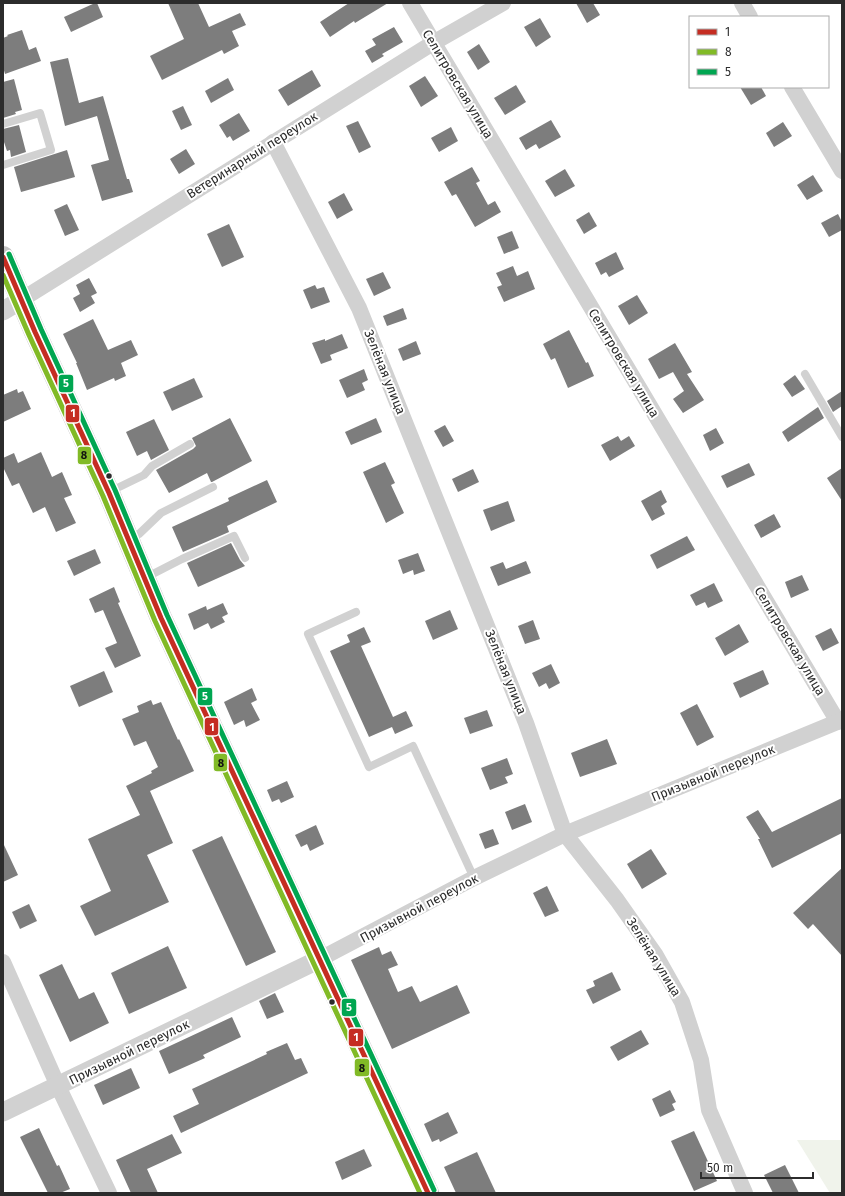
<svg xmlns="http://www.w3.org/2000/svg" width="845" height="1196" viewBox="0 0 845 1196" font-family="'Fira Sans',sans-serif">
<rect width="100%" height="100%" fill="#fff"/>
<path fill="#f0f3eb" d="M797 1140H842V1193H830Z"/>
<g fill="#7d7d7d">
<path d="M95 3H97L103 17 71 32 64 17Z"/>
<path d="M168 3H198L209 27 240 13 246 25 232 31 239 46 224 54 222 50 162 80 150 56 184 39Z"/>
<path d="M349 3H388L355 23 354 21 330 37 320 22Z"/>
<path d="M576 3H593L600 15 587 23Z"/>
<path d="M540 18 551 37 536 47 524 27Z"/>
<path d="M394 27 403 42 382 54 384 56 372 63 365 51 376 45 372 39Z"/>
<path d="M22 30 29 50 36 47 41 61 5 74 3 67V38L8 36 7 35Z"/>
<path d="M479 44 490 62 478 70 467 52Z"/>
<path d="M68 58 79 103 103 96 127 179H129L133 192 102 201 91 165 109 160 97 116 65 126 50 62Z"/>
<path d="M312 70 321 86 288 106 278 90Z"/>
<path d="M425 76 438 96 421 107 409 86Z"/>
<path d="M228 78 234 90 211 103 205 91Z"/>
<path d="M14 79 22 110 15 112 16 114 3 118V82Z"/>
<path d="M516 85 526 102 505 115 494 98Z"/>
<path d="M740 87H761L766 96 751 105Z"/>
<path d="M183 106 192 125 181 130 172 111Z"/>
<path d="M239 113 250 131 233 141 230 136 227 138 219 125Z"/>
<path d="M551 120 561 137 539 149 536 144 526 150 519 138Z"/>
<path d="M358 121 371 147 359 153 346 126Z"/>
<path d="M783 122 792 136 774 147 766 133Z"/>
<path d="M19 125 26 152 11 157 10 150 7 151 3 139V129Z"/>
<path d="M451 127 458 141 439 152 431 138Z"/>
<path d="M186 149 195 164 179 174 170 159Z"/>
<path d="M67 150 75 177 21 192 14 167Z"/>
<path d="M472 167 480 181 476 183 488 205 495 201 501 212 475 227 456 194 452 196 444 182Z"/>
<path d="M565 169 575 186 555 197 545 181Z"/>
<path d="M813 175 823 191 807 200 797 185Z"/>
<path d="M344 193 353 210 337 219 328 202Z"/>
<path d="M67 204 79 230 65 236 54 210Z"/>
<path d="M589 212 597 226 584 234 576 220Z"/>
<path d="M838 214 842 222V230L829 237 821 223Z"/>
<path d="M229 224 244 257 222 267 207 234Z"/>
<path d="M512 231 519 248 504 254 497 237Z"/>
<path d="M616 252 624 269 609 277 606 272 601 275 595 263Z"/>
<path d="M513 266 517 276 528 271 535 289 504 302 497 287 502 285 496 273Z"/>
<path d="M383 272 391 288 374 296 366 279Z"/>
<path d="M89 278 97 293 91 296 95 303 80 312 73 298 80 294 76 285Z"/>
<path d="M315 285 317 289 324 287 330 302 311 309 303 290Z"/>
<path d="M637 295 648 313 629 325 618 306Z"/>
<path d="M403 308 407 319 387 326 383 316Z"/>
<path d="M93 319 108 350 131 340 138 355 121 363 126 376 115 381 114 378 87 390 76 363H77L63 334Z"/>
<path d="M569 330 586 363 588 362 594 376 568 388 555 358 551 360 543 344Z"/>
<path d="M342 334 348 348 330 355 332 360 321 364 312 343 325 339V341Z"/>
<path d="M416 341 421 354 403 361 398 349Z"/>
<path d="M675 343 692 372 687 374 704 400 683 413 673 399 684 391 673 372 659 379 648 359Z"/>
<path d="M364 369 368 380 362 383 365 390 347 398 339 380Z"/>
<path d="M795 375 805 389 792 397 783 384Z"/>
<path d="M194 378 203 397 172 411 163 392Z"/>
<path d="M17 389 18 393 23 391 31 409 3 422V395Z"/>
<path d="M842 391V406L833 412 827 401Z"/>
<path d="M818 407 824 418 788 442 782 432Z"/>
<path d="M230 418 252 461 212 482H211L207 473 169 493 156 470 193 449 196 446 192 438Z"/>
<path d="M376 418 382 432 351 445 345 432Z"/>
<path d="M154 419 169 450 151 460 147 451 137 456 126 432Z"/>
<path d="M445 425 454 441 443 447 434 431Z"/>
<path d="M716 428 724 443 710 451 703 435Z"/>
<path d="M618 436 621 441 629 436 635 446 610 461 601 445Z"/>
<path d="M41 452 52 477 62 472 72 495 64 498 76 523 56 532 45 507 33 513 19 483 12 486 3 467V458L14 453 18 463Z"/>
<path d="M385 462 395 483 391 485 404 513 386 523 363 472Z"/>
<path d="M749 463 755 475 727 488 721 476Z"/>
<path d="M842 468V501L827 478Z"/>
<path d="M473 469 479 482 458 492 452 479Z"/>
<path d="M267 480 277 502 227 526 229 532 183 552 172 527 229 501 228 498Z"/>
<path d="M661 490 667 502 661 506 665 514 652 521 641 501Z"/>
<path d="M508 501 515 521 491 531 483 510Z"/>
<path d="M774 514 781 527 761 538 754 525Z"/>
<path d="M687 536 695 550 657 569 650 555Z"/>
<path d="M231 543 240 560 245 566 198 587 187 563Z"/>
<path d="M95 549 101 563 74 576 67 561Z"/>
<path d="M418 553 425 571 414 575 413 570 403 574 398 560Z"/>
<path d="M526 561 531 573 498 586 490 567 503 562 506 569Z"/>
<path d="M802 575 809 590 791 598 785 582Z"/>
<path d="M714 583 723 601 708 608 705 602 696 606 690 595Z"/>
<path d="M114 587 120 602 118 603 141 656 115 668 105 648 117 643 103 610 95 613 89 599Z"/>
<path d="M223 603 228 614 222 617 225 622 211 629 208 623 194 630 188 614 206 606 207 610Z"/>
<path d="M450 610 458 629 433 640 425 621Z"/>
<path d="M533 620 540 639 525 644 518 626Z"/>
<path d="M739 624 749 642 725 656 715 638Z"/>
<path d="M364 627 371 642 361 646 393 717 406 711 413 726 395 734 392 727 369 737 330 651 350 642 347 635Z"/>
<path d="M831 628 839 643 823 651 815 636Z"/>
<path d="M551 664 560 683 549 689 546 683 539 687 532 673Z"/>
<path d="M763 670 769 684 740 698 733 683Z"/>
<path d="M104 671 113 692 79 707 70 686Z"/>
<path d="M252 688 257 700 251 703 260 720 246 727 244 720 234 725 224 702Z"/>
<path d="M151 700 153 705 161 702 178 740 179 739 194 771 150 791 173 843 147 855 169 902 95 936 80 906 111 891 88 839 140 815 126 786 152 773 151 771 158 767 146 741 134 746 122 719 139 712 137 706Z"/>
<path d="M697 704 714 737 697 746 680 713Z"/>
<path d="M487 710 493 726 470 734 464 718Z"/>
<path d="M607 739 617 764 580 777 571 753Z"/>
<path d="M507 758 513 774 505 777 508 783 490 790 481 768Z"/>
<path d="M287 781 294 797 281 803 279 799 272 802 267 790Z"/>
<path d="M842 798V833L772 868 758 839H760L746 817 758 810 772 832Z"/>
<path d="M525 804 532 822 512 830 505 812Z"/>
<path d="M316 825 324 844 310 851 307 844 301 847 295 835Z"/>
<path d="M493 829 499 844 485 849 479 834Z"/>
<path d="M222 836 276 952 246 966 192 850Z"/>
<path d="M3 843 18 875 3 882Z"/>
<path d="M651 849 667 874 642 889 627 864Z"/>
<path d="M842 868V956L813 924 808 929 793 913Z"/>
<path d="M547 886 559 911 545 917 533 893Z"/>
<path d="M29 904 37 921 20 929 12 912Z"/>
<path d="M168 946 187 988 129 1014 111 973Z"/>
<path d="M379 947 382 955 391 951 398 965 388 969 398 992 412 986 420 1002 457 985 470 1013 392 1049 351 960Z"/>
<path d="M62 964 79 999 94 992 109 1023 70 1042 39 975Z"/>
<path d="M612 972 621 990 593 1004 586 990 595 986 593 981Z"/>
<path d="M275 993 284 1012 267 1019 259 1001Z"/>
<path d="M232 1017 241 1037 203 1055 205 1058 169 1074 159 1051Z"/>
<path d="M641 1030 649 1044 618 1061 610 1047Z"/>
<path d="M287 1043 295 1060 301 1058 308 1073 181 1133 173 1116 199 1104 192 1089 267 1054 266 1052Z"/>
<path d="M131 1068 140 1088 103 1105 94 1085Z"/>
<path d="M670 1090 676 1102 672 1104 675 1110 660 1117 652 1099Z"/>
<path d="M448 1112 458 1133 440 1142 439 1139 432 1142 424 1124Z"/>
<path d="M39 1128 57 1166 59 1165 70 1189 60 1193H48L20 1137Z"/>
<path d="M694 1131 717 1181 694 1191 671 1141Z"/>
<path d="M172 1134 182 1153 147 1169 158 1193H131L116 1160Z"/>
<path d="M364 1149 372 1166 342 1180 335 1162Z"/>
<path d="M477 1152 496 1193H456L444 1167Z"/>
<path d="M785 1165 799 1193H773L764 1175Z"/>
</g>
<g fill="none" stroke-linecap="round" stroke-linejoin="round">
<g stroke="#d1d1d1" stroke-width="8">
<path d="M3 124 40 113 51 150 3 165"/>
<path d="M805 374 842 437"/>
<path d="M109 492 144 475 152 466 190 444"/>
<path d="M129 538 139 534 161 513 213 487"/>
<path d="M145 578 182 559 234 536 245 558"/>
<path d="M356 612 308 634 369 767 413 746 474 878"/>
</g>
<g stroke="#d1d1d1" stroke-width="16">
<path d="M410 3 838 722"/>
<path d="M742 3 750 17"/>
<path d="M792 87 842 171"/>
<path d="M273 142 359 308 526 723 565 834 617 900 655 954 682 1002 701 1060 709 1110 745 1193"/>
<path d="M21 300 433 43 503 3"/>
<path d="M320 959 474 878 565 834 842 720"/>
<path d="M3 962 58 1086 109 1193"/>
</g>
<g stroke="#d1d1d1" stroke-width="19">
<path d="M3 311 21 300"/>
<path d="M3 1112 320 959"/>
</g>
<path stroke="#c4c4c4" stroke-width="22" d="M3 257 35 332 109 493 161 618 428 1193"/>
<g stroke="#fff" stroke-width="8">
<path id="bus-1" d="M3 257 35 332 109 493 161 618 428 1193"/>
</g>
<g stroke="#fff" stroke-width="8">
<path id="bus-2" d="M3 275 29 335 103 496 155 621 420 1193"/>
</g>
<g stroke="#fff" stroke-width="8">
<path id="bus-3" d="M9 254 41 329 115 490 167 615 434 1190"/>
</g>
<use href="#bus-1" stroke="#c52d22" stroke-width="5"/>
<use href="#bus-2" stroke="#81ba26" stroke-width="5"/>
<use href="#bus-3" stroke="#00a651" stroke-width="5"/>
</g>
<g fill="#2c2c2c" stroke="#fff" stroke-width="1.5">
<circle cx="109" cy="476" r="3.5"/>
<circle cx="332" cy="1002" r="3.5"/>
</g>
<g text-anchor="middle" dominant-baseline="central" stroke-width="4" stroke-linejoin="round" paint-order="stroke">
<g font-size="13" fill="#2c2c2c" stroke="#fff">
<text transform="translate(458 84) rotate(59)">Селитровская улица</text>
<text transform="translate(252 155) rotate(-32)">Ветеринарный переулок</text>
<text transform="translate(624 363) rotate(59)">Селитровская улица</text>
<text transform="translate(385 372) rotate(68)">Зелёная улица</text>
<text transform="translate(790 641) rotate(59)">Селитровская улица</text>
<text transform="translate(506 672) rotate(68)">Зелёная улица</text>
<text transform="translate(713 773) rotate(-22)">Призывной переулок</text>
<text transform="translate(419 908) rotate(-28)">Призывной переулок</text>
<text transform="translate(654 957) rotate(58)">Зелёная улица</text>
<text transform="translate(129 1052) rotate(-26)">Призывной переулок</text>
</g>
</g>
<g stroke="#fff" stroke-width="1.5">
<rect x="58" y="374" width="16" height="19" rx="4" fill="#00a651"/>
<rect x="65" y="404" width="15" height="19" rx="4" fill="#c52d22"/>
<rect x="77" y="446" width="15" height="19" rx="4" fill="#81ba26"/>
<rect x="197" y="687" width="16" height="19" rx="4" fill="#00a651"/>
<rect x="204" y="717" width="15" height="19" rx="4" fill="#c52d22"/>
<rect x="213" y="753" width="15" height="19" rx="4" fill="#81ba26"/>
<rect x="341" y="998" width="16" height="19" rx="4" fill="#00a651"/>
<rect x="348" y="1028" width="16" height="19" rx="4" fill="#c52d22"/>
<rect x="354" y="1058" width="16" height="19" rx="4" fill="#81ba26"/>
</g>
<g font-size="11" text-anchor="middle" font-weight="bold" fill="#fff">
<text x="66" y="387">5</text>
<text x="73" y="417">1</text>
<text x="205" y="700">5</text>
<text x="212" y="731">1</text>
<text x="349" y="1011">5</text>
<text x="356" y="1041">1</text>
</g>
<g font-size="11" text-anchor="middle" font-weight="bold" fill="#111">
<text x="84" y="459">8</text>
<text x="221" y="767">8</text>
<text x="362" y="1072">8</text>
</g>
<rect width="845" height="1196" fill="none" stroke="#2c2c2c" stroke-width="8"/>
<rect x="689" y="16" width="140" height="72" fill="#ffffff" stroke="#ababab"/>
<rect x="697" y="29" width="20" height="6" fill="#c52d22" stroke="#ababab"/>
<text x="725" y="36" font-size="12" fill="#2c2c2c">1</text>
<rect x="697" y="49" width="20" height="6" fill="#81ba26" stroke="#ababab"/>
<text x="725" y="56" font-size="12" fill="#2c2c2c">8</text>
<rect x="697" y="69" width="20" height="6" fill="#00a651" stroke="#ababab"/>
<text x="725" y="76" font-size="12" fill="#2c2c2c">5</text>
<path d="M701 1172v6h112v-6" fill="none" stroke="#2c2c2c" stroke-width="2"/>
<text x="707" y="1172" font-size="12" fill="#2c2c2c" stroke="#ffffff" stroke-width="3" paint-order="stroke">50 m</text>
</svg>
